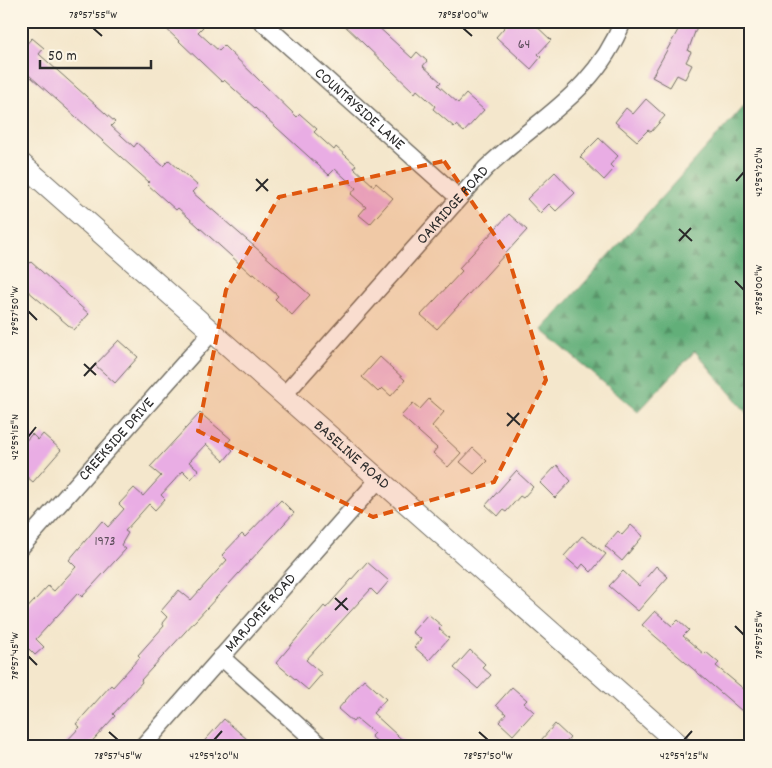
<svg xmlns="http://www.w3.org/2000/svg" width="772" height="768" viewBox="0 0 772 768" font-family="Dekko,sans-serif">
<defs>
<pattern id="forest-firs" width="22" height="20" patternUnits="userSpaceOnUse" patternTransform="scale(1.25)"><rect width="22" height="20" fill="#62af79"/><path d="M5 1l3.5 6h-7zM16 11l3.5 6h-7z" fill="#518f63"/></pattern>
</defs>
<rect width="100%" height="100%" fill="#fcf5e5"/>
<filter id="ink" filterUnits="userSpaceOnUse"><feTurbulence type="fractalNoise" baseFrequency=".02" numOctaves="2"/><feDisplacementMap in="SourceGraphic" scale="10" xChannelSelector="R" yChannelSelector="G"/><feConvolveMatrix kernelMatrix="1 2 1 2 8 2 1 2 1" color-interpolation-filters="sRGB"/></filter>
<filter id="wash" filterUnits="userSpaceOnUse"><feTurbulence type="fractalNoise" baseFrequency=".0096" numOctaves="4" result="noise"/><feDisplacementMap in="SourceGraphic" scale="20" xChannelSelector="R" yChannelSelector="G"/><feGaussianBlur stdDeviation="1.12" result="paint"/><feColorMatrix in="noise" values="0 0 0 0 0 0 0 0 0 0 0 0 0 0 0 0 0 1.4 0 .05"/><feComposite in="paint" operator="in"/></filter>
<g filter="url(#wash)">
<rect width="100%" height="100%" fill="#f4e7cc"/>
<path fill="url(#forest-firs)" stroke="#466d52" d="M751 98V418L695 351 638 412 542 330Z"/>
<g id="blocks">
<g fill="#e9ade4">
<path d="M158 21H197L203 27 198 32 219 51 224 46 297 117 300 114 317 129 314 132 334 150 336 147 356 165 354 168 374 186 376 183 393 198 370 224 359 215 366 207 351 194 356 188 335 169 329 175 224 80 222 82Z"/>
<path d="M340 21H375V24L412 58 417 52 427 61 423 66 441 82 438 85 458 103 466 94 484 110 464 132 456 125 454 127 433 109 435 106 417 90 415 93Z"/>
<path d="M510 21H531L551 40 538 54 541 57 531 69 496 37Z"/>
<path d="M683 21H699L688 51 691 52 686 62 692 65 685 79 677 75 670 87 652 77Z"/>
<path d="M32 38 44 48 39 54 115 122 111 126 134 147 137 143 163 166 169 160 198 186 192 192 310 295 292 315 275 299 278 296 254 274 252 275 178 208 176 210 147 184 149 182 21 68V50Z"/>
<path d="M646 99 665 116 651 132 648 130 637 141 615 122 626 108 633 114Z"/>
<path d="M599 138 618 156 610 165 614 169 604 180 580 157Z"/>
<path d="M555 172 575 193 556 211 549 204 540 213 527 199Z"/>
<path d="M509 214 527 230 437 329 421 315 462 271 459 268Z"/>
<path d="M31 262 89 314 74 330 21 285V272Z"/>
<path d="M119 340 138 357 115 383 95 365Z"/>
<path d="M380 357 405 380 391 396 382 388 378 392 362 377Z"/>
<path d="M429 399 444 412 432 426 461 453 448 467 433 453 437 448 401 416 413 403 420 409Z"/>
<path d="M200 413 231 439 226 444 233 450 224 461 206 444 189 462 199 470 191 479 183 471 161 495 165 499 155 510 149 504 125 531 128 533 121 545 126 549 82 597 78 593 36 639 44 647 35 655 29 649 21 658V615L48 586 54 591 76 567 69 560 102 521 108 527 124 509 119 504 134 488 143 496 161 476 150 467Z"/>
<path d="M32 434 38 440 43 434 61 450 33 482 21 472V458L26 453 21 446Z"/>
<path d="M473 448 487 461 474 474 460 462Z"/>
<path d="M557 465 571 481 555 498 540 483Z"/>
<path d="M516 471 533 487 523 498 520 496 506 512 503 510 498 516 486 505Z"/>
<path d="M281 500 294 513 141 680 142 682 113 714 115 716 87 747H61L80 727 76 724 111 685 113 687 140 657 138 655 164 626 162 623 167 617 161 611 179 590 191 600 227 560 222 555 242 534 245 537Z"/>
<path d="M631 525 643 536 622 561 605 546 618 531 622 535Z"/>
<path d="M582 536 606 554 591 572 583 564 579 569 564 556Z"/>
<path d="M367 562 389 581 377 595 371 589 306 660 322 674 308 690 276 663 324 606 326 608Z"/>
<path d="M656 566 668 577 638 611 609 586 623 571 639 586Z"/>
<path d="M655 611 672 626 678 620 689 630 683 636 704 654 706 652 719 663 716 666 751 695V700L742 711 642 625Z"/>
<path d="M428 614 442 626 439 629 449 638 429 660 414 647 421 639 412 632Z"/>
<path d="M470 650 485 664 482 667 491 675 478 689 454 668Z"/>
<path d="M364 679 386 699 373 713 410 747H383L371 736 374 733 356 718 353 722 338 709Z"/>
<path d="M512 687 527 700 524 703 534 712 513 735 499 722 506 714 496 705Z"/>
<path d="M224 719 256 747H199Z"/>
<path d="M555 724 570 738 562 747H535Z"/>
</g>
</g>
</g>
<g filter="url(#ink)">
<use href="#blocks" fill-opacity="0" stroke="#716d63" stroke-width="1"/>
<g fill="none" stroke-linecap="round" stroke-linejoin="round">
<g stroke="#716d63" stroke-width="19">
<g id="minor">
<path id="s1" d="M261 21 459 198"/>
<path id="s2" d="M284 395 486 168C538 118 595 93 623 21"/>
<path id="s3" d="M21 547 212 332"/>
<path d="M221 657 322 747"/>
<path id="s4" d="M142 747 379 479"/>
</g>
</g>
<g stroke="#716d63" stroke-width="22">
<g id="tertiary">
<path id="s5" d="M21 163 682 747"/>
</g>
</g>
<use href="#minor" stroke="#fff" stroke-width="16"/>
<use href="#tertiary" stroke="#fff" stroke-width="20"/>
</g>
</g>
<path fill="#df570e" fill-opacity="0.2" stroke="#df570e" stroke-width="4" stroke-dasharray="10 6" stroke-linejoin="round" d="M444 161 507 253 546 380 494 482 373 517 198 431 226 290 279 197Z"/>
<path fill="none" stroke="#2b2b2b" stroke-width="2" d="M93 28 102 36M463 28 472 36M256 179 268 191M736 181 744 172M256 191 268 179M679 229 692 241M679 241 691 228M735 281 744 290M28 311 37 320M84 364 96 375M84 376 96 363M507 413 520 425M507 426 519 413M28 437 36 427M335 598 348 610M335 610 347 598M735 626 744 635M28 656 37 665M109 732 118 740M479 732 488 740M214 740 222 731M684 740 692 731"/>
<g text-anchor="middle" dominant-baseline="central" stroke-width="5" stroke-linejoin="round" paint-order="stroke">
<g font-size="14" fill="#5a4c59">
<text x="524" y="45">64</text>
<text x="105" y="542">1973</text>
</g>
<g font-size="16" fill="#2b2b2b" stroke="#fcf5e5">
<text stroke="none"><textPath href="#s1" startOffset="132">COUNTRYSIDE LANE</textPath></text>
<text stroke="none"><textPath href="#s2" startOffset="254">OAKRIDGE ROAD</textPath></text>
<text stroke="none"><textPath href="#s3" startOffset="144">CREEKSIDE DRIVE</textPath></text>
<text stroke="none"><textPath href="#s5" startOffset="441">BASELINE ROAD</textPath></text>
<text stroke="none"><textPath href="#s4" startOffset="179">MARJORIE ROAD</textPath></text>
</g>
</g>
<rect width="772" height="768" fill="none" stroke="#fcf5e5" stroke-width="55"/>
<path d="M40 60v8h111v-8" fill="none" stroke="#2b2b2b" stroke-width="2.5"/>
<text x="48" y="60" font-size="15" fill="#2b2b2b" stroke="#fcf5e5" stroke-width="4" paint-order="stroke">50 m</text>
<rect x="28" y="28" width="716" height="712" fill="none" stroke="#2b2b2b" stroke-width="2"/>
<g font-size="12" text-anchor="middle" fill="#2b2b2b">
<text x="93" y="18">78°57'55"W</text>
<text x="463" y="18">78°58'00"W</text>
<text transform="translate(758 172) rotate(-90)" y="4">42°59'20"N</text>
<text transform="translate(758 290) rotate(-90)" y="4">78°58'00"W</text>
<text transform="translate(14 311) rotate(-90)" y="4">78°57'50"W</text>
<text transform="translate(14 437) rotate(-90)" y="4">42°59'15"N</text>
<text transform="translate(758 635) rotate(-90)" y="4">78°57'55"W</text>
<text transform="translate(14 656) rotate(-90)" y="4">78°57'45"W</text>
<text x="118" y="759">78°57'45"W</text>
<text x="214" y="759">42°59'20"N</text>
<text x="488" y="759">78°57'50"W</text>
<text x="684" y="759">42°59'25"N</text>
</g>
</svg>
